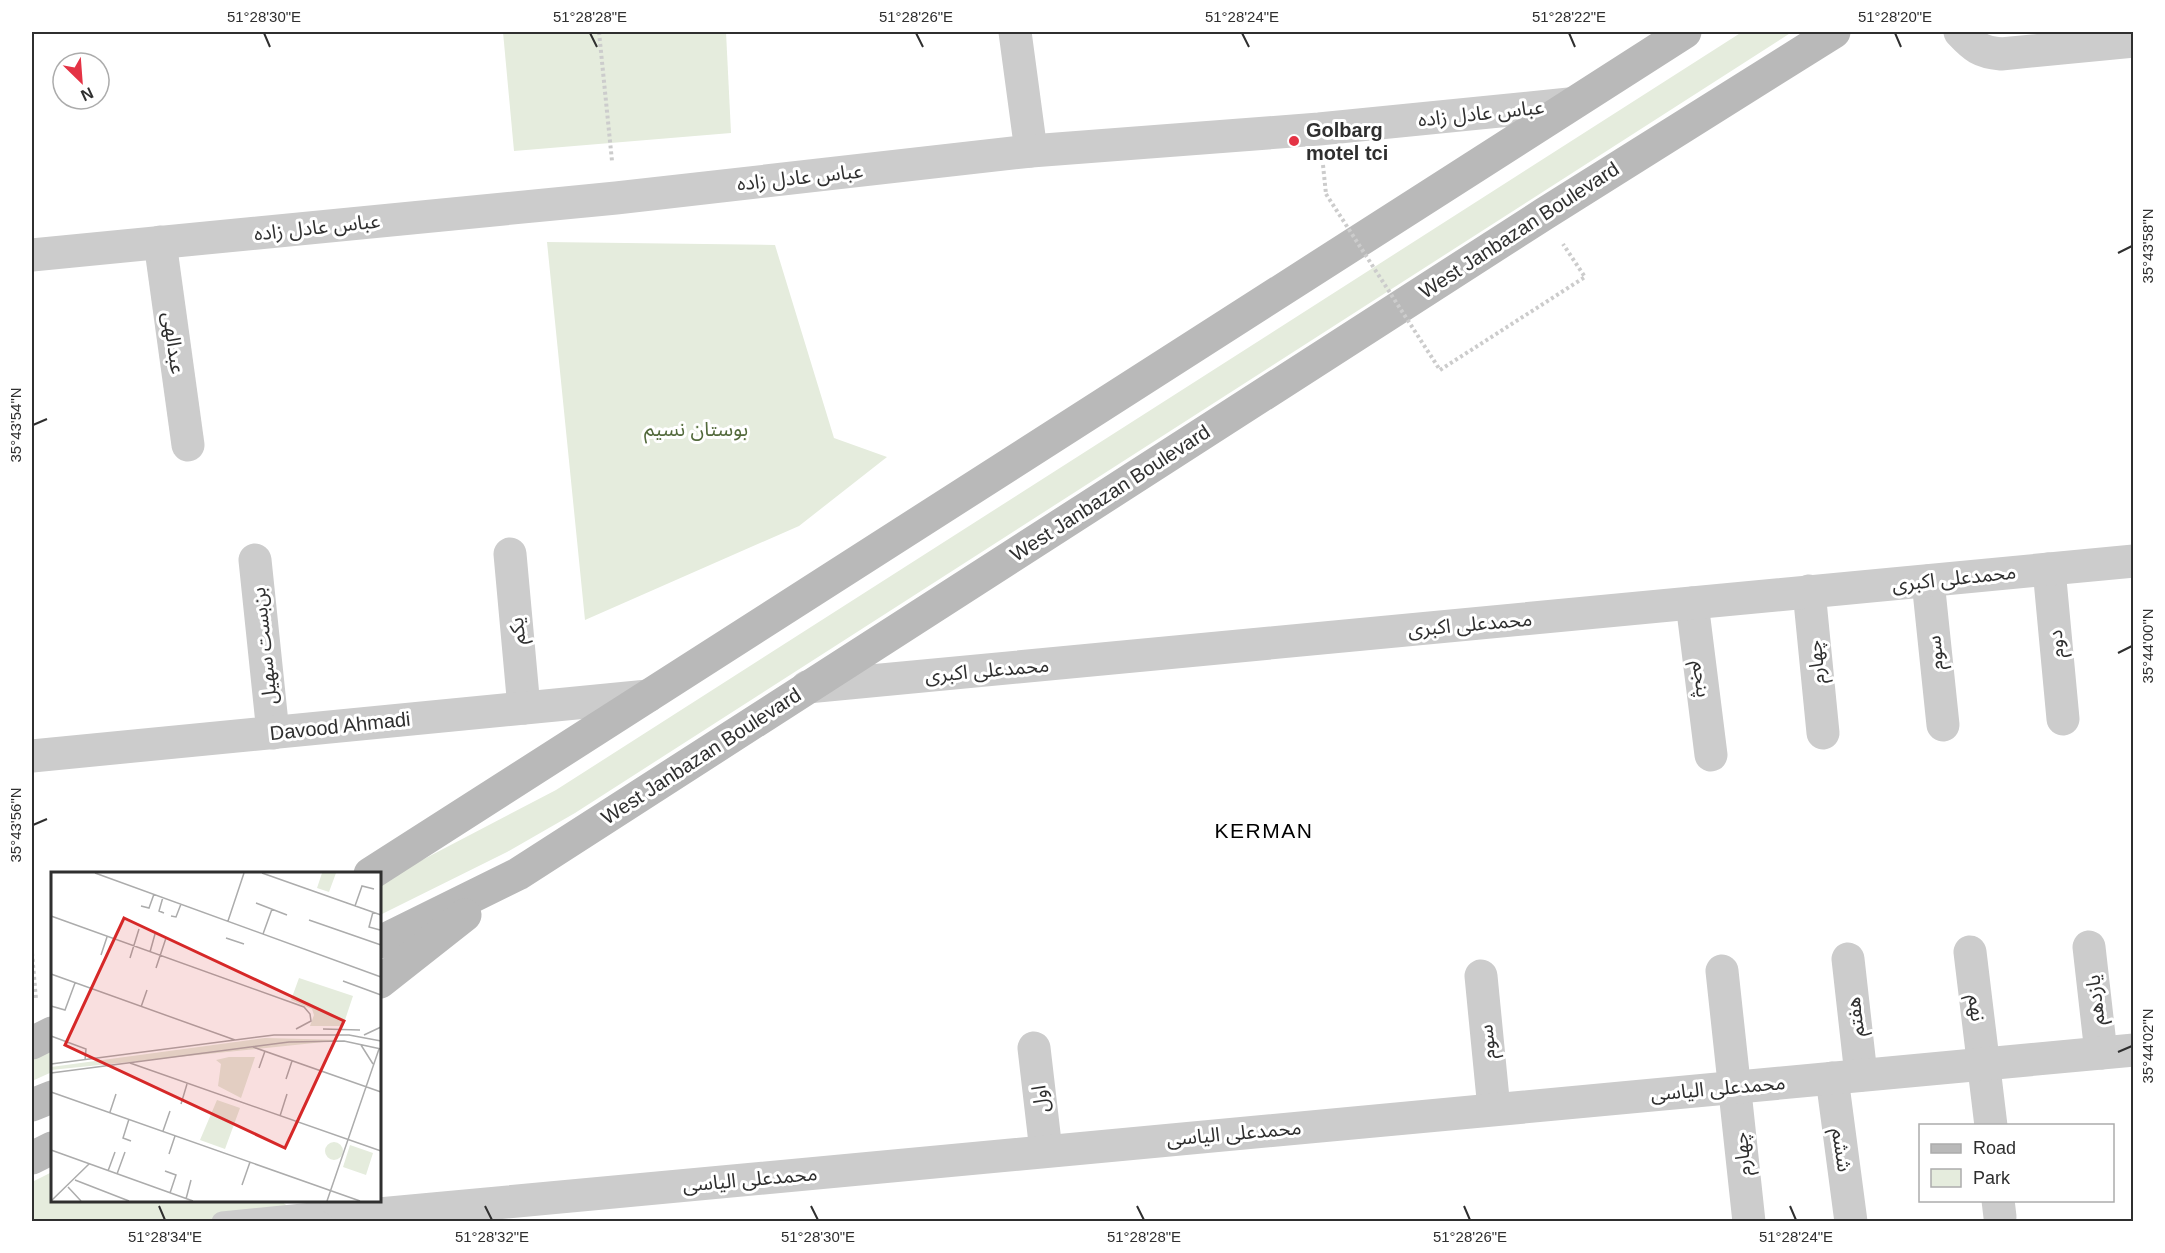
<svg xmlns="http://www.w3.org/2000/svg" width="2165" height="1253" viewBox="0 0 2165 1253" font-family="Helvetica,'Noto Sans Arabic',sans-serif">
<rect width="100%" height="100%" fill="#fff"/>
<g fill="#e5ecdd">
<path d="M503 32H726L731 133 514 151Z"/>
<path d="M1742 32H1792L575 813 507 852 380 915V882L556 790Z"/>
<path d="M547 242 775 245 834 438 887 457 799 526 585 620Z"/>
<path d="M52 1040V1072L32 1081V1049Z"/>
<path d="M52 1172V1200L281 1201 307 1221H32V1182Z"/>
</g>
<g fill="none" stroke-linecap="round" stroke-linejoin="round">
<g stroke="#ccc" stroke-width="4" stroke-dasharray="3 3" stroke-linecap="butt">
<path d="M599 32 612 161"/>
<path d="M1323 165 1326 194"/>
<path d="M1440 370 1585 277 1563 244"/>
<path d="M32 953 36 999"/>
</g>
<path stroke="#ccc" stroke-width="21" d="M222 1222 353 1209"/>
<g stroke="#ccc" stroke-width="33">
<path d="M1015 32 1031 151"/>
<path d="M1960 32C1974 47 1980 52 2001 54L2134 41"/>
<path d="M160 242 188 445"/>
<path d="M32 255 616 198 1031 151 1319 129 1569 104"/>
<path d="M510 554 524 708"/>
<path d="M255 560 273 733"/>
<path d="M2049 569 2063 719"/>
<path d="M1928 581 1943 725"/>
<path d="M1809 591 1823 733"/>
<path d="M1692 603 1711 755"/>
<path d="M807 687 2134 561"/>
<path d="M32 756 648 696"/>
<path d="M2089 947 2101 1053"/>
<path d="M1970 952 1991 1126"/>
<path d="M1848 959 1861 1075"/>
<path d="M1722 971 1749 1222"/>
<path d="M1481 976 1494 1109"/>
<path d="M1034 1048 1046 1151"/>
<path d="M1832 1078 1851 1222"/>
<path d="M336 1200 353 1209 379 1214 2134 1050"/>
<path d="M1998 1200 2000 1217"/>
</g>
<g stroke="#b9b9b9" stroke-width="33">
<path d="M370 874 1685 32"/>
<path d="M380 942 518 874 1544 214 1834 32"/>
<path d="M380 982 465 915"/>
<path d="M32 1043 52 1033"/>
<path d="M32 1105 52 1097"/>
<path d="M32 1158 52 1148"/>
</g>
<path stroke="#ccc" stroke-width="4" stroke-dasharray="3 3" stroke-linecap="butt" d="M1326 194 1440 370"/>
</g>
<path fill="none" stroke="#2f2f2f" stroke-width="2" d="M264 33 270 47M590 33 597 47M916 33 923 47M1242 33 1249 47M1569 33 1575 47M1895 33 1901 47M2118 253 2132 246M33 425 47 419M2118 653 2132 646M33 825 47 819M2118 1052 2132 1046M159 1206 165 1220M485 1206 492 1220M811 1206 818 1220M1137 1206 1144 1220M1464 1206 1470 1220M1790 1206 1796 1220"/>
<circle fill="#e43345" stroke="#fff" stroke-width="2" cx="1294" cy="141" r="6"/>
<g text-anchor="middle" dominant-baseline="central" stroke-width="6" stroke-linejoin="round" paint-order="stroke">
<g font-size="20" fill="#2f2f2f" stroke="#fff">
<text transform="translate(1481 113) rotate(-6)">عباس عادل زاده</text>
<text transform="translate(800 177) rotate(-6)">عباس عادل زاده</text>
<text transform="translate(317 227) rotate(-6)">عباس عادل زاده</text>
<text transform="translate(1519 230) rotate(-33)">West Janbazan Boulevard</text>
<text transform="translate(174 343) rotate(82)">عبدالهی</text>
<text transform="translate(1110 493) rotate(-33)">West Janbazan Boulevard</text>
<text transform="translate(1954 578) rotate(-6)">محمدعلی اکبری</text>
<text transform="translate(1470 624) rotate(-5)">محمدعلی اکبری</text>
<text transform="translate(517 631) rotate(-95)">یکم</text>
<text transform="translate(2056 644) rotate(-95)">دوم</text>
<text transform="translate(264 646) rotate(-96)">بن‌بست سهیل</text>
<text transform="translate(1935 653) rotate(-96)">سوم</text>
<text transform="translate(1816 662) rotate(-96)">چهارم</text>
<text transform="translate(987 670) rotate(-5)">محمدعلی اکبری</text>
<text transform="translate(1702 679) rotate(83)">پنجم</text>
<text transform="translate(340 726) rotate(-6)">Davood Ahmadi</text>
<text transform="translate(701 756) rotate(-33)">West Janbazan Boulevard</text>
<text transform="translate(2095 1000) rotate(-96)">یازدهم</text>
<text transform="translate(1977 1008) rotate(83)">نهم</text>
<text transform="translate(1855 1017) rotate(-97)">هفتم</text>
<text transform="translate(1487 1042) rotate(-96)">سوم</text>
<text transform="translate(1718 1088) rotate(-5)">محمدعلی الیاسی</text>
<text transform="translate(1040 1099) rotate(-97)">اول</text>
<text transform="translate(1234 1133) rotate(-5)">محمدعلی الیاسی</text>
<text transform="translate(1842 1150) rotate(82)">ششم</text>
<text transform="translate(1742 1154) rotate(-96)">چهارم</text>
<text transform="translate(750 1179) rotate(-5)">محمدعلی الیاسی</text>
</g>
<g font-size="20" font-weight="bold" fill="#2f2f2f" stroke="#fff" text-anchor="start">
<text x="1306" y="130">Golbarg<tspan x="1306" dy="23">motel tci</tspan></text>
</g>
<g font-size="20" fill="#536a3c" stroke="#fff">
<text x="696" y="429">بوستان نسیم</text>
</g>
<g font-size="21" letter-spacing="1.5" fill="#000" stroke="#fff">
<text x="1264" y="830">KERMAN</text>
</g>
</g>
<g transform="translate(51 872)">
<rect width="330" height="330" fill="#fff"/>
<path d="M271 1H285L278 20 266 16ZM248 106 302 124 292 154H259L263 143 261 137 240 128ZM214 166 292 168 0 198V195ZM178 185H204L190 226 167 214 170 192 165 188ZM166 228 189 236 174 277 149 268ZM274 279a9 9 0 1 1 18 0a9 9 0 1 1-18 0ZM299 273 322 281 315 303 292 295Z" fill="#e5ecdd"/>
<path fill="none" stroke="#acacac" stroke-width="1.5" d="M44 1 330 105M211 1 330 43M112 25 108 39 113 41M205 31 236 43M90 34 98 36 103 22M304 34 311 14 323 17M322 40 318 55 329 58M0 44 253 135 259 142 260 149 245 157M120 44 125 45 130 32M258 48 330 73M177 49 193 1M212 62 221 37M175 66 193 72M99 80 104 62M50 83 56 65M79 86 88 57M105 96 115 66M0 102 184 168M292 109 330 123M0 134 14 138 24 111M90 135 96 118M272 157 309 158M313 163 330 155M0 164 35 177 34 188M310 173 322 192M202 175 330 220M79 191 330 279M0 192 223 163H298L330 169M208 196 214 179M0 201 238 170 293 169 330 177M235 207 241 189M0 220 309 329M130 232 136 212M59 240 65 222M229 244 236 222M78 247 72 266 80 269M112 259 119 239M0 278 142 329M118 282 124 264M57 299 64 280M114 299 125 303 119 321M66 302 74 280M24 308 78 329M191 313 199 290M17 315 30 329M135 327 140 308M0 329 38 292M276 329 328 177"/>
<path fill="#d62828" fill-opacity="0.15" stroke="#d62828" stroke-width="3" d="M73 46 293 149 234 276 14 173Z"/>
<rect width="330" height="330" fill="none" stroke="#2f2f2f" stroke-width="3"/>
</g>
<rect width="2165" height="1253" fill="none" stroke="#ffffff" stroke-width="66"/>
<rect x="1919" y="1124" width="195" height="78" fill="#ffffff" stroke="#acacac" stroke-width="1.5"/>
<rect x="1931" y="1144" width="30" height="9" fill="#b9b9b9" stroke="#acacac" stroke-width="1.5"/>
<text x="1973" y="1154" font-size="18" fill="#2f2f2f">Road</text>
<rect x="1931" y="1169" width="30" height="18" fill="#e5ecdd" stroke="#acacac" stroke-width="1.5"/>
<text x="1973" y="1184" font-size="18" fill="#2f2f2f">Park</text>
<g transform="translate(81 81) rotate(155)"><circle r="28" fill="#ffffff" stroke="#acacac" stroke-width="1.5"/>
<path d="M0-4.5L10 22L0 15L-10 22Z" fill="#e43345"/>
<text y="-9" font-size="16" font-weight="bold" text-anchor="middle" fill="#2f2f2f">N</text>
</g>
<rect x="33" y="33" width="2099" height="1187" fill="none" stroke="#2f2f2f" stroke-width="2"/>
<g font-size="15" text-anchor="middle" fill="#2f2f2f">
<text x="264" y="22">51°28'30"E</text>
<text x="590" y="22">51°28'28"E</text>
<text x="916" y="22">51°28'26"E</text>
<text x="1242" y="22">51°28'24"E</text>
<text x="1569" y="22">51°28'22"E</text>
<text x="1895" y="22">51°28'20"E</text>
<text transform="translate(2148 246) rotate(-90)" y="5">35°43'58"N</text>
<text transform="translate(16 425) rotate(-90)" y="5">35°43'54"N</text>
<text transform="translate(2148 646) rotate(-90)" y="5">35°44'00"N</text>
<text transform="translate(16 825) rotate(-90)" y="5">35°43'56"N</text>
<text transform="translate(2148 1046) rotate(-90)" y="5">35°44'02"N</text>
<text x="165" y="1242">51°28'34"E</text>
<text x="492" y="1242">51°28'32"E</text>
<text x="818" y="1242">51°28'30"E</text>
<text x="1144" y="1242">51°28'28"E</text>
<text x="1470" y="1242">51°28'26"E</text>
<text x="1796" y="1242">51°28'24"E</text>
</g>
</svg>
